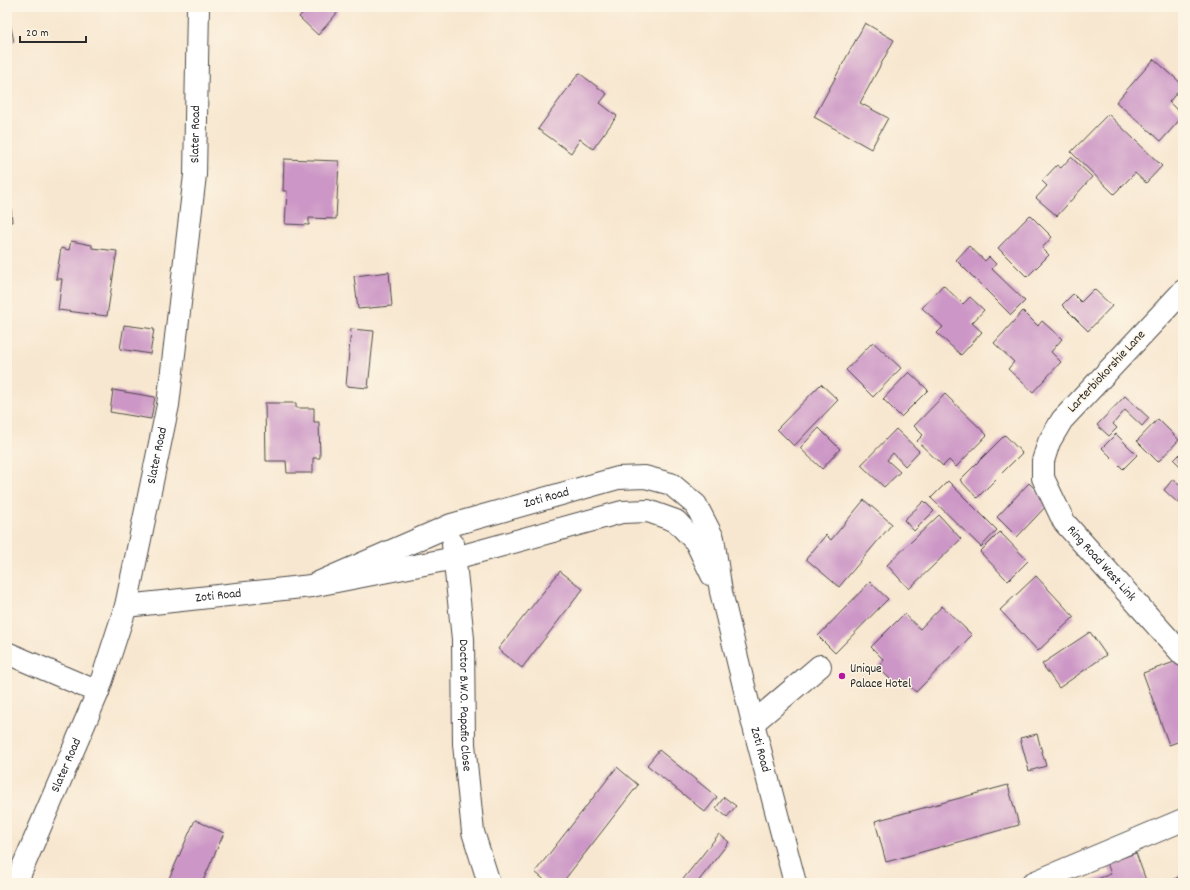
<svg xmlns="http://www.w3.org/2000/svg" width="1190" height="890" viewBox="0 0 1190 890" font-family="Dekko,sans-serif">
<rect width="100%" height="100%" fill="#fcf5e5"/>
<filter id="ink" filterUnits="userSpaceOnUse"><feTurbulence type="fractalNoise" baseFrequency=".025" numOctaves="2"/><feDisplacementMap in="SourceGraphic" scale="8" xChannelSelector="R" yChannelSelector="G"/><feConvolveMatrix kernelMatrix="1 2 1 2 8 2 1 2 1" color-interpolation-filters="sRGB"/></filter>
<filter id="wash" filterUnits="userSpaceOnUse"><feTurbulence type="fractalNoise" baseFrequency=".012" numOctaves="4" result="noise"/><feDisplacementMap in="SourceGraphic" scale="16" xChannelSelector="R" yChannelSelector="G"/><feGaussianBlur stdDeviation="0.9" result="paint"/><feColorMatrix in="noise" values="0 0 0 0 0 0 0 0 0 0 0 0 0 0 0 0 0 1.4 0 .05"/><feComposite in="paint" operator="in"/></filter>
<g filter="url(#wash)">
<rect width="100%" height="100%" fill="#f8e7d0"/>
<g id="blocks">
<g fill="#cc96c6">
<path d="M308 7H333L338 12 318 35 299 17Z"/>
<path d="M8 12 14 42 7 44V13Z"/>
<path d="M865 23 894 40 860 103 888 118 871 149 814 117Z"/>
<path d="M1154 59 1183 85 1169 102 1183 116 1161 141 1116 102Z"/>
<path d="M579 73 607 94 600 103 617 116 593 149 580 139 571 153 538 129Z"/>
<path d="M1108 114 1162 166 1146 183 1135 173 1114 194 1071 152Z"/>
<path d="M1071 157 1092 177 1057 216 1036 198 1047 186 1042 181 1057 165 1061 168Z"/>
<path d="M284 159 339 161 336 219 309 218V225L285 224 287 191H283Z"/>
<path d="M10 194 12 222H7V195Z"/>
<path d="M1030 215 1052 237 1042 248 1049 255 1027 277 998 248Z"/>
<path d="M71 241 92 245V248L117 251 107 316 58 310 62 279H56L61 248 69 250Z"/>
<path d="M969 246 985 261 989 257 996 264 992 269 1025 301 1011 315 956 260Z"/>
<path d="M389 272 392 306 358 309 354 276Z"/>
<path d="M943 285 963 304 970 297 984 310 972 323 982 332 961 355 937 333 943 327 922 308Z"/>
<path d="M1094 289 1112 306 1088 331 1062 305 1073 294 1081 302Z"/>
<path d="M1023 311 1038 326 1042 321 1062 339 1051 352 1061 362 1033 392 1008 369 1014 362 994 343Z"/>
<path d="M124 325 154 329 150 354 120 349Z"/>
<path d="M351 329 374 331 368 388 346 386Z"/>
<path d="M873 342 901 368 873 397 846 370Z"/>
<path d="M909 372 928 390 901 417 883 399Z"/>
<path d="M821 384 838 400 794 446 777 429Z"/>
<path d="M113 390 155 397 151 419 110 412Z"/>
<path d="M945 394 987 435 956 467 949 460 943 466 917 441 923 435 914 426Z"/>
<path d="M1125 396 1149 418 1142 426 1125 410 1113 424 1117 428 1109 436 1097 425Z"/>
<path d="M265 403H296V408H314V422H319L320 458H313V473H287L286 461H266Z"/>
<path d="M1158 419 1179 440 1158 462 1137 441Z"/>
<path d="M819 428 840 449 822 469 800 448Z"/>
<path d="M896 429 919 451 905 466 893 453 887 460 900 472 884 487 861 465Z"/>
<path d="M1116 434 1137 455 1123 469 1102 448Z"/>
<path d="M1005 435 1022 453 977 498 960 480Z"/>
<path d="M1182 452 1183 453V469L1174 460Z"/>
<path d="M1173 479 1179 485 1183 480V498L1178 503 1164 490Z"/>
<path d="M948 481 997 530 981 547 931 498Z"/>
<path d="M1029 483 1049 503 1017 537 997 517Z"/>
<path d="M864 500 892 524 839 587 806 559 826 535 831 540Z"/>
<path d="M924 501 934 511 914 531 904 520Z"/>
<path d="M939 515 961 539 909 589 887 565Z"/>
<path d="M1000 532 1028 561 1008 581 980 552Z"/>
<path d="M560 571 583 589 522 668 498 649Z"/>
<path d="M1036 576 1074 617 1038 651 1000 610Z"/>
<path d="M870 582 888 599 835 653 818 636Z"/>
<path d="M942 606 972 635 916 692 901 678 895 684 878 667 884 660 871 647 904 614 920 629Z"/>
<path d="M1090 632 1106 655 1059 688 1042 664Z"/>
<path d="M1183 659V740L1169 745 1143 673Z"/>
<path d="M1037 734 1046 766 1029 771 1020 738Z"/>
<path d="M659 750 717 797 705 812 647 765Z"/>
<path d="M617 767 638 785 562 883H548L535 872Z"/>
<path d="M1008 785 1019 825 886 862 875 821Z"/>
<path d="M724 797 736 806 727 817 716 808Z"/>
<path d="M195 820 224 833 202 883H167Z"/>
<path d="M719 834 729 842 697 883H680Z"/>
<path d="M1136 853 1147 883H1086L1111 874 1107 863Z"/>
<path d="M1183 874V883H1168Z"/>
</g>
</g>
</g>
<g filter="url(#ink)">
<use href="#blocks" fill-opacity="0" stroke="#4a4744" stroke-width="1"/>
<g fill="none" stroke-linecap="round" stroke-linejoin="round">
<g stroke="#4a4744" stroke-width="24">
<g id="minor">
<path id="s1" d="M1183 291 1062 420 1049 442 1043 461V478L1064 522 1183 655"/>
<path id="s2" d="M453 544 463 639 464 744 473 832 489 883"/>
<path id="s3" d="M311 586 451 525 618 478 645 477 671 484 696 505 713 538 721 592 753 723 795 883"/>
<path id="s4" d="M126 606 311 586 455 558 622 512 648 511 676 521 696 542 712 575"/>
<path d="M7 653 98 692"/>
<path d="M753 723 820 666"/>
<path id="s5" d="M16 883 98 692 126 606 168 405 195 175 198 7"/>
<path d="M1033 883 1183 820"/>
</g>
</g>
<use href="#minor" stroke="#fff" stroke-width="22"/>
</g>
</g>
<circle fill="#b5179e" stroke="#fcf5e5" stroke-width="1.5" cx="842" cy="676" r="4"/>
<g text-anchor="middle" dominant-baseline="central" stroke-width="3" stroke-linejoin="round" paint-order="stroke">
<g font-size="13" fill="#2b2b2b" stroke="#fcf5e5">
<text stroke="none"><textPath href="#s5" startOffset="776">Slater Road</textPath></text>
<text transform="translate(1107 372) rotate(-47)">Larterbiokorshie Lane</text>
<text stroke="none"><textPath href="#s5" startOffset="452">Slater Road</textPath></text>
<text stroke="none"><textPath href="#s3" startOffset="252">Zoti Road</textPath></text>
<text stroke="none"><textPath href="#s1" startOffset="344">Ring Road West Link</textPath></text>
<text stroke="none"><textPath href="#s4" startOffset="93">Zoti Road</textPath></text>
<text stroke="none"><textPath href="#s2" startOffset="162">Doctor B.W.O. Papafio Close</textPath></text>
<text stroke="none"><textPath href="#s3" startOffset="667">Zoti Road</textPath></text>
<text stroke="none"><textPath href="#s5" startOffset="128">Slater Road</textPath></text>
</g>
<g font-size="13" fill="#2b2b2b" stroke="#fcf5e5" text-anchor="start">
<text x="850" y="669">Unique<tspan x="850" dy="15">Palace Hotel</tspan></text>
</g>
</g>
<rect width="1190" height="890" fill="none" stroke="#fcf5e5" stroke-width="24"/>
<path d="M20 36v6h66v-6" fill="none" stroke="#2b2b2b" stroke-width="2"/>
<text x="26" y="36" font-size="12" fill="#2b2b2b" stroke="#fcf5e5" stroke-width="3" paint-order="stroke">20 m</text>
</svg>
